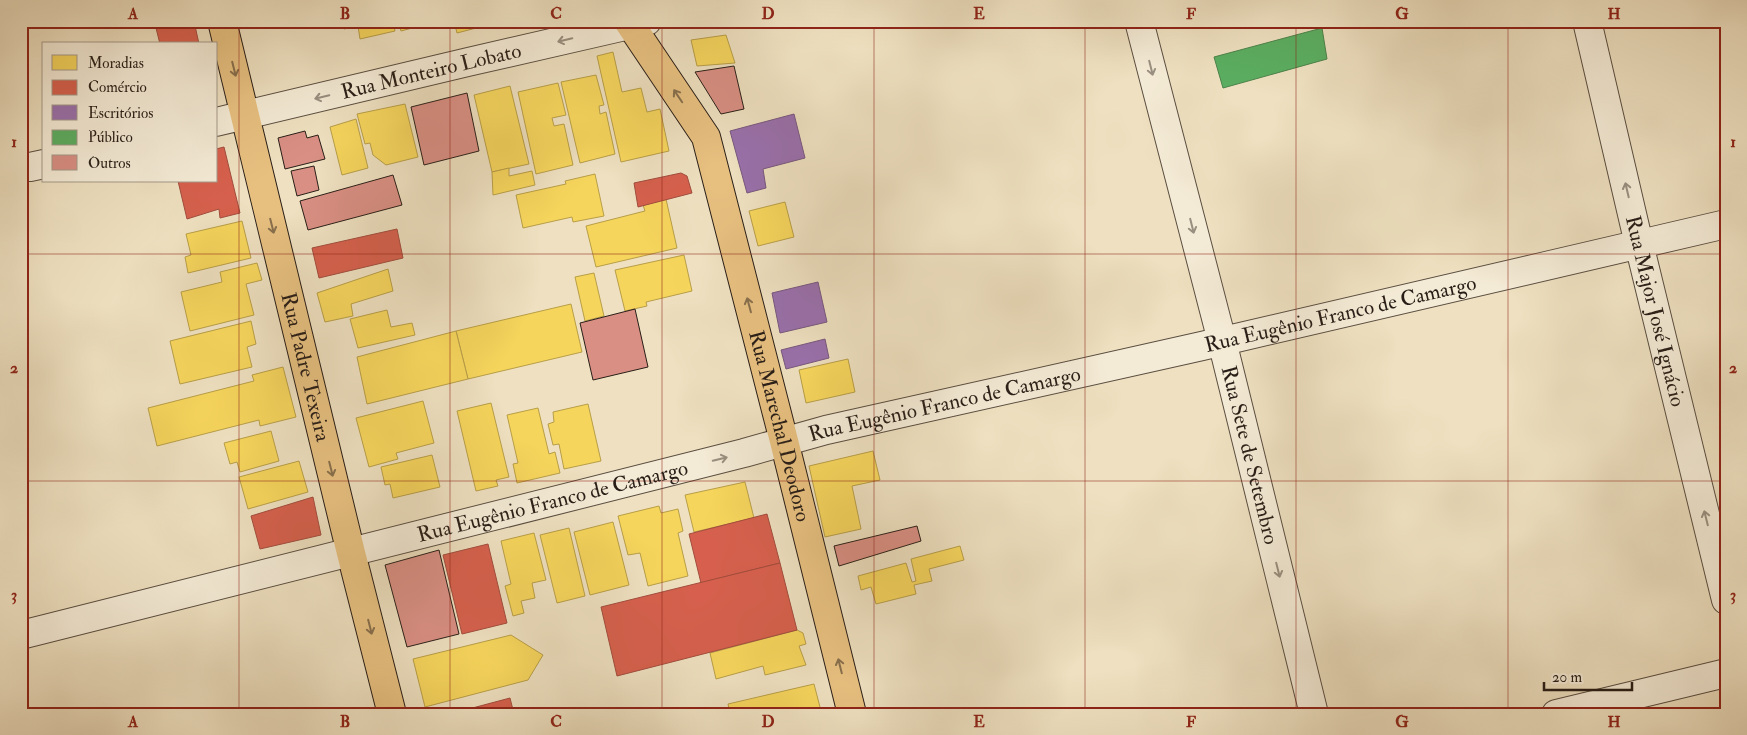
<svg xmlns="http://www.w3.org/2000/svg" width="1747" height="735" viewBox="0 0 1747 735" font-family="'IM FELL Double Pica',serif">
<rect width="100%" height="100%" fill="#eee0c0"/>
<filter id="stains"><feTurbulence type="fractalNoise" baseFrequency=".004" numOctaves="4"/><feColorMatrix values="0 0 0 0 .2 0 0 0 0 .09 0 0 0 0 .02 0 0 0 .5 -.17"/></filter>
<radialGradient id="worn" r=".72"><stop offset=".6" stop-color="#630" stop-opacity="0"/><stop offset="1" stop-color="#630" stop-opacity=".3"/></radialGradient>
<g fill="#f6d55c" stroke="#b89e47">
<path d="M342 21H393L395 31 360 39 358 26 344 29Z"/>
<path d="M398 21H438L401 31Z"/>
<path d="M454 21H479L480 27 457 33Z"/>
<path d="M493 21H514L493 25Z"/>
<path d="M726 35 735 63 697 66 691 40Z"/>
<path d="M613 52 622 92 641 88 647 112 660 109 669 151 621 162 597 56Z"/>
<path d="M596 75 604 105 599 106 600 114 606 112 615 154 580 163 561 82Z"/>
<path d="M558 83 566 115 552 118 554 126 564 124 573 165 536 174 518 92Z"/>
<path d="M510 86 529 164 492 172 474 95Z"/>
<path d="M405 104 418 157 386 165 373 155 370 143 365 144 357 114Z"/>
<path d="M356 119 368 168 342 175 330 127Z"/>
<path d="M509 168V176L532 171 535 185 493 195 492 172Z"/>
<path d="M595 174 604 216 573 222 572 217 523 228 516 195 566 184 565 181Z"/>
<path d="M666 199 677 248 596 267 586 226 645 211 643 205Z"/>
<path d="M785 202 794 237 758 246 749 211Z"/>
<path d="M242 221 251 258 188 273 185 257 191 255 186 234Z"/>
<path d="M684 255 692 291 646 302 647 306 625 311 615 270Z"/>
<path d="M257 263 262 280 246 284 254 315 190 331 181 292 222 282 220 272Z"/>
<path d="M388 269 393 291 351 304 353 316 325 322 317 293Z"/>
<path d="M594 273 604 316 585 321 575 277Z"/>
<path d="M571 304 582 352 468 379 456 331Z"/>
<path d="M387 310 391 327 412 323 415 335 358 348 350 319Z"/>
<path d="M251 321 256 344 247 347 252 367 180 384 170 341Z"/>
<path d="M456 331 468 379 367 404 357 357Z"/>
<path d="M848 359 855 392 806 403 799 370Z"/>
<path d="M283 367 296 417 260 426 259 420 157 446 148 408 254 381 252 375Z"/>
<path d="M423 401 434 443 396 453 398 459 369 467 356 418Z"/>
<path d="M491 403 509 477 496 480 498 486 476 491 457 411Z"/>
<path d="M588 404 601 461 564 469 559 444 553 445 548 424 554 422 553 412Z"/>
<path d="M538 408 549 454 555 452 560 473 517 483 513 464 518 463 507 415Z"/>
<path d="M271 431 279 461 240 472 237 462 230 464 224 443Z"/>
<path d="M873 451 880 480 852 486 861 529 825 537 809 466Z"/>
<path d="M432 455 440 487 393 498 390 484 385 485 381 467Z"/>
<path d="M299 461 308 492 248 509 239 477Z"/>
<path d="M745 482 754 518 694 532 685 495Z"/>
<path d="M659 506 661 513 678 509 683 531 678 533 688 576 648 586 640 553 628 555 618 516Z"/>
<path d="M613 522 629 585 590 595 574 532Z"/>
<path d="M569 528 585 596 557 603 540 535Z"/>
<path d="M534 533 546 580 532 583 535 598 521 601 524 613 513 616 505 586 511 584 501 541Z"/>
<path d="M960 546 964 560 929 569 932 581 914 585 916 594 876 604 871 587 861 590 858 576 906 563 912 582 916 581 911 559Z"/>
<path d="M797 630 803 633 806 644 799 646 806 665 765 675 763 666 716 679 710 653Z"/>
<path d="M511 635 543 655 528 680 425 707 413 659Z"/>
<path d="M814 684 821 711 812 714H730L728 704Z"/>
</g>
<g fill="#d6604d" stroke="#a24c3d">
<path d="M170 21H194L199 44H160L155 24Z"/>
<path d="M224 147 240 213 220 218 219 209 187 219 178 181H216V149Z"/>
<path d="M681 173 687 176 692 193 638 207 634 183Z"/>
<path d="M397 229 403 258 319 278 312 248Z"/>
<path d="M313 497 321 535 260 549 251 516Z"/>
<path d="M767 514 780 563 701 583 689 534Z"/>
<path d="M488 544 507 623 462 634 443 555Z"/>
<path d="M780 563 797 630 617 676 601 607Z"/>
<path d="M510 698 514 714H450Z"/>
</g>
<g fill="#9970ab" stroke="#77577f">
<path d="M794 114 805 158 763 169 766 188 747 193 730 131Z"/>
<path d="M818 282 827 322 780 333 772 293Z"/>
<path d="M825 339 829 358 786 369 781 350Z"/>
</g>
<path fill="#5aae61" stroke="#4b834b" d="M1322 28 1327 59 1223 88 1214 57Z"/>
<g fill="#d98f84" stroke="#291e17">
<path d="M734 66 744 109 721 114 695 72Z"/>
<path d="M467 93 479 151 424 165 411 107Z"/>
<path d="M305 131 307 138 318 135 325 159 285 169 278 138Z"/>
<path d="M314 166 319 190 297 196 291 171Z"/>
<path d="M393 175 402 205 308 230 300 201Z"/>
<path d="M635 309 648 367 593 380 580 323Z"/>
<path d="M917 526 921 541 839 566 834 546Z"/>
<path d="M439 550 459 634 407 647 385 565Z"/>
</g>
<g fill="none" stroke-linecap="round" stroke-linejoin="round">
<g stroke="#5a4e41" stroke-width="30">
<g id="minor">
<path id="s1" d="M1139 21 1222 341 1314 714"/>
<path id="s2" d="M1587 21 1639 244 1726 600"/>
<path id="s3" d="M216 122 468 62 647 21"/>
<path d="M21 167H30L44 164"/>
<path id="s4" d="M21 635 744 453 826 430 1202 346 1726 224"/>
<path d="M1556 714 1726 673"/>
</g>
</g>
<g stroke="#291e17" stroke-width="30">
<g id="major">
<path id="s5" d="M222 21 351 553 392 714"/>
<path id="s6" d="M628 21 706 137 784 441 852 714"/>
</g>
</g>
<use href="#minor" stroke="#f4ebd6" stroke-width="28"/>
<use href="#major" stroke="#e7c080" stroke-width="28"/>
</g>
<defs><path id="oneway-shaft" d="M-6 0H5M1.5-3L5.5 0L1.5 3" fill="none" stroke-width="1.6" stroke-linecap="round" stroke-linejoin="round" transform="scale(1.25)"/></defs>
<g stroke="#998f80">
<use href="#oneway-shaft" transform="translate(565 40) rotate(167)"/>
<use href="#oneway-shaft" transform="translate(1151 68) rotate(76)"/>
<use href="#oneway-shaft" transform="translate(322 97) rotate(167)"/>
<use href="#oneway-shaft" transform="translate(1627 190) rotate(-103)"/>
<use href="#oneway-shaft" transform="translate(1192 226) rotate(76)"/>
<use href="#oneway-shaft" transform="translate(720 459) rotate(-14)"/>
<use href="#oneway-shaft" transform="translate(1706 518) rotate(-104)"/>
<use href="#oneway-shaft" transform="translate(1278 570) rotate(76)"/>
</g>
<g stroke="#886f4c">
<use href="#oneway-shaft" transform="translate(234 69) rotate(76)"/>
<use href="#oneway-shaft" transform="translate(678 96) rotate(-124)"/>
<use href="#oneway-shaft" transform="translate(272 226) rotate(76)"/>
<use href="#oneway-shaft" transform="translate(749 305) rotate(-105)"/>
<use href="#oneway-shaft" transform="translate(331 469) rotate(76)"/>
<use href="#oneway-shaft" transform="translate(370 627) rotate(76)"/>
<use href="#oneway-shaft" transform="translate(840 666) rotate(-104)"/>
</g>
<path fill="none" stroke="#8f2418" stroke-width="1" stroke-opacity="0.55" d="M239 21V714M450 21V714M662 21V714M874 21V714M1085 21V714M1296 21V714M1508 21V714M21 254H1726M21 481H1726"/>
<g text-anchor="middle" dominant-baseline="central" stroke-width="5" stroke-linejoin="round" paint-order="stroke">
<g font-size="21" fill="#291e17" stroke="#f4ebd6">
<text stroke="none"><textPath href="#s3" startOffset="221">Rua Monteiro Lobato</textPath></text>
<text stroke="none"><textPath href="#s2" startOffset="298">Rua Major José Ignácio</textPath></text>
<text stroke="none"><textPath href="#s4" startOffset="1358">Rua Eugênio Franco de Camargo</textPath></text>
<text stroke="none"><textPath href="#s5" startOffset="356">Rua Padre Texeira</textPath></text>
<text stroke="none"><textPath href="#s4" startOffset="952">Rua Eugênio Franco de Camargo</textPath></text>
<text stroke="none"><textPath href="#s6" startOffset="438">Rua Marechal Deodoro</textPath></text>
<text stroke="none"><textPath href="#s1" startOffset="448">Rua Sete de Setembro</textPath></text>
<text stroke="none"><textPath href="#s4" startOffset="548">Rua Eugênio Franco de Camargo</textPath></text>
</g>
</g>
<rect width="1747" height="735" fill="none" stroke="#eee0c0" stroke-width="55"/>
<rect x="42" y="42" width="175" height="140" fill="#f4ebd6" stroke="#a3998a"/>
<rect x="52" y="55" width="25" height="15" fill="#f6d55c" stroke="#a3998a"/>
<text x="88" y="68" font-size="15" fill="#291e17">Moradias</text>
<rect x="52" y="80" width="25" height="15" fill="#d6604d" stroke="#a3998a"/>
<text x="88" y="92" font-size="15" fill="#291e17">Comércio</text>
<rect x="52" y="105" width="25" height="15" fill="#9970ab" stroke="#a3998a"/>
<text x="88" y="118" font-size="15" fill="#291e17">Escritórios</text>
<rect x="52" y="130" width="25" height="15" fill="#5aae61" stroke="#a3998a"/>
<text x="88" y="142" font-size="15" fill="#291e17">Público</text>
<rect x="52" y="155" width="25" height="15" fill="#d98f84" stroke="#a3998a"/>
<text x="88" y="168" font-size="15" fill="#291e17">Outros</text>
<path d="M1544 682v8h88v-8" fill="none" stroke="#291e17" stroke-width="2.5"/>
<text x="1552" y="682" font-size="15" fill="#291e17" stroke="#f4ebd6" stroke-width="4" paint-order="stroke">20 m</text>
<rect x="28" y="28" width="1692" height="680" fill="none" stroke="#8f2418" stroke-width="2"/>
<g font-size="16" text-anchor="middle" font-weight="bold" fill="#8f2418">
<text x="133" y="19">A</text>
<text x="345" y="19">B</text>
<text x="556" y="19">C</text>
<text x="768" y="19">D</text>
<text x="979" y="19">E</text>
<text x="1191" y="19">F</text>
<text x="1402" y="19">G</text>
<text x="1614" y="19">H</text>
<text x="14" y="147">1</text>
<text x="1733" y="147">1</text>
<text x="14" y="373">2</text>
<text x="1733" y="373">2</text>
<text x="14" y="600">3</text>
<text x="1733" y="600">3</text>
<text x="133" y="727">A</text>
<text x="345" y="727">B</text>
<text x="556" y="727">C</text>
<text x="768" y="727">D</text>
<text x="979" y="727">E</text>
<text x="1191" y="727">F</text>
<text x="1402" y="727">G</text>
<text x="1614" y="727">H</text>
</g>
<rect width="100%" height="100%" filter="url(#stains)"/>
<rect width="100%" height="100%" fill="url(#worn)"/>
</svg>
